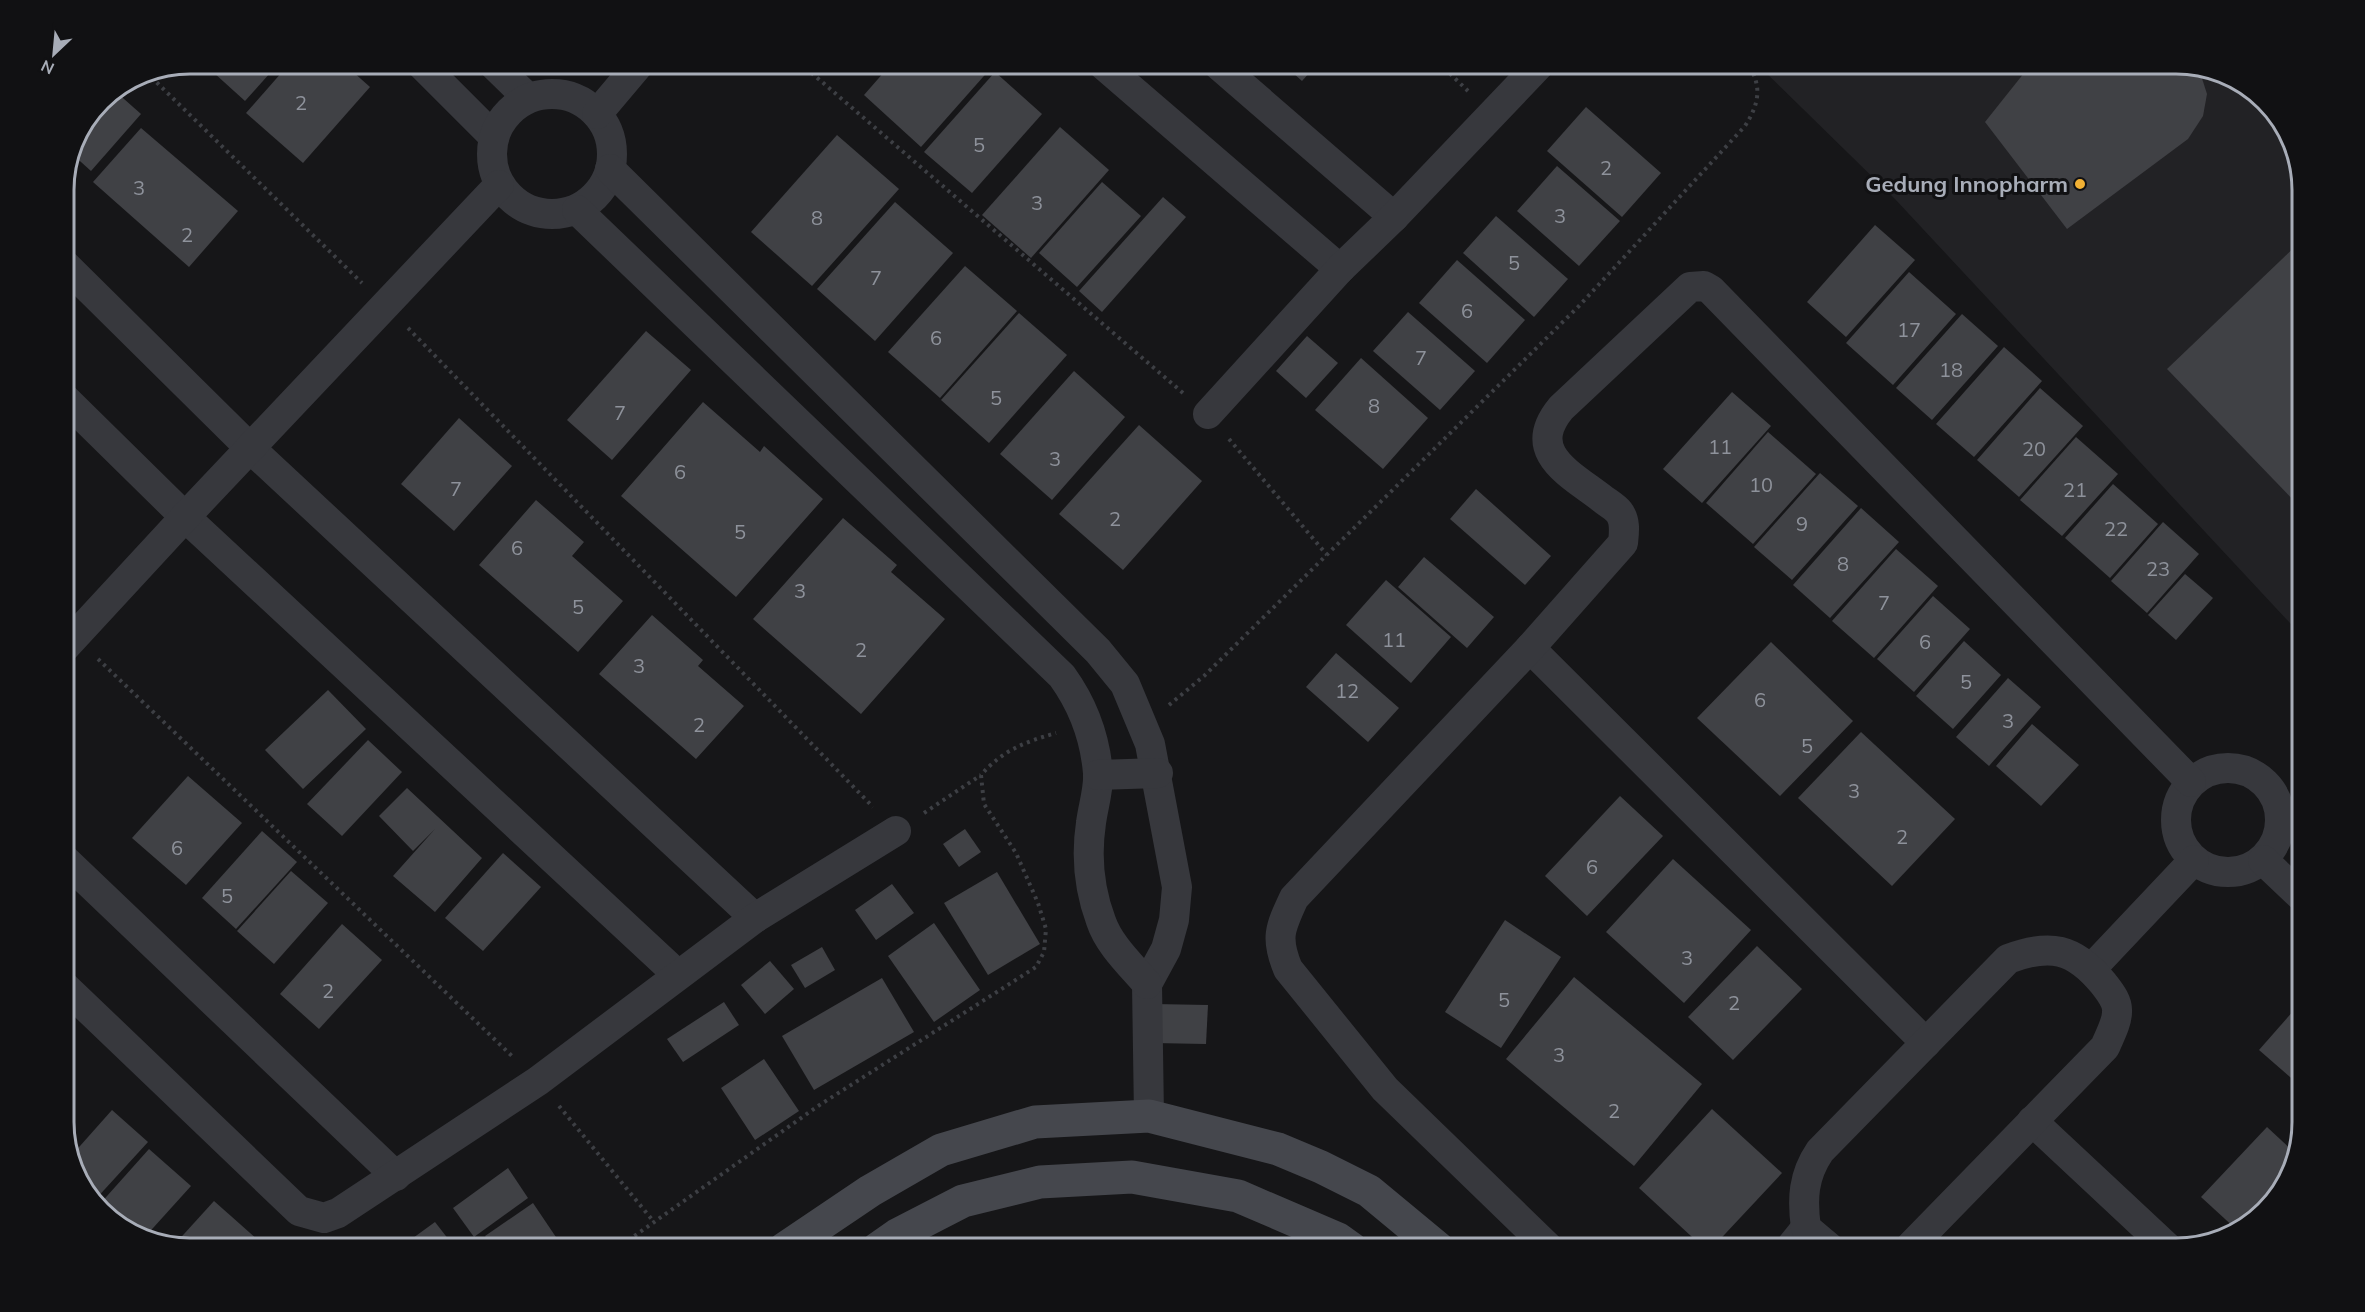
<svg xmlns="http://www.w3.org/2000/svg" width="2365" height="1312" viewBox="0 0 2365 1312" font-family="Mulish,sans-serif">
<rect width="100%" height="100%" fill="#161618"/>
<path fill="#222225" d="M1756 63H2175L2231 76 2281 120 2302 182V636L1895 199Z"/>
<g fill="#404145">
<path d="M203 63H279L245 101Z"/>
<path d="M290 63H343L370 87 303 163 246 113Z"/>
<path d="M892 63H985L991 68 921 147 864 95Z"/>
<path d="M1282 63H1318L1302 81Z"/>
<path d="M2032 63H2175L2199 69 2207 94 2203 116 2188 139 2067 229 1985 122Z"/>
<path d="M995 72 1042 114 972 193 924 152Z"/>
<path d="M115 91 141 114 91 171 71 153 76 134 100 100Z"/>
<path d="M1586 107 1661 173 1622 217 1547 151Z"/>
<path d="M1060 127 1109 170 1031 258 982 215Z"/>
<path d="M141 128 238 211 189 267 93 182Z"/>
<path d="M837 135 899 189 812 286 751 232Z"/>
<path d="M1557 166 1620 221 1579 266 1517 211Z"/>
<path d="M1102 182 1141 216 1077 287 1039 253Z"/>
<path d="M1163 197 1186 217 1102 312 1079 291Z"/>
<path d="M895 202 953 253 875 341 817 289Z"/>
<path d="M1496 216 1568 279 1534 317 1463 253Z"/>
<path d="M1875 225 1915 260 1846 337 1807 302Z"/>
<path d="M2302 240V509L2167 369Z"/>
<path d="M1457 260 1525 320 1487 363 1419 303Z"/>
<path d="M965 266 1017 311 940 398 888 352Z"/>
<path d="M1909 272 1956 314 1893 385 1846 343Z"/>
<path d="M1408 312 1475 371 1440 410 1373 351Z"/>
<path d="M1019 313 1067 355 989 443 941 400Z"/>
<path d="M1962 314 1998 346 1932 420 1896 388Z"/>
<path d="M646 331 691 370 612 460 567 420Z"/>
<path d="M1307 336 1338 363 1306 398 1276 371Z"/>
<path d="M2004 347 2042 381 1974 457 1936 424Z"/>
<path d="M1361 358 1428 418 1383 469 1315 410Z"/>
<path d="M1074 371 1125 417 1052 500 1000 454Z"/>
<path d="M2040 388 2083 426 2019 497 1977 460Z"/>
<path d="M1732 392 1771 426 1702 503 1663 469Z"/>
<path d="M703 402 760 452 764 446 823 499 736 597 621 496Z"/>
<path d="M459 418 512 466 454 531 401 484Z"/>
<path d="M1139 425 1202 481 1123 570 1059 514Z"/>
<path d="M1768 432 1816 474 1753 544 1706 503Z"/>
<path d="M2076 437 2118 474 2062 536 2020 500Z"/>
<path d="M1820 473 1858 506 1792 580 1754 547Z"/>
<path d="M2113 484 2158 524 2110 578 2065 538Z"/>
<path d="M1476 489 1551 556 1525 585 1450 519Z"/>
<path d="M536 500 584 542 572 556 623 601 578 652 479 565Z"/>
<path d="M1861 508 1899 542 1830 618 1793 585Z"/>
<path d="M843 518 897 565 891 572 945 619 861 714 753 619Z"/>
<path d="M2163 522 2199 554 2147 613 2111 581Z"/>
<path d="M1896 549 1938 586 1874 658 1832 621Z"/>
<path d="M1424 557 1494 617 1467 648 1398 587Z"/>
<path d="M2185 574 2213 598 2176 640 2148 615Z"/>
<path d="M1386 580 1451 637 1411 683 1346 625Z"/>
<path d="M1933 596 1970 629 1914 692 1877 659Z"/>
<path d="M652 615 703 660 698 666 744 706 696 759 599 674Z"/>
<path d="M1964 641 2001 675 1953 729 1916 696Z"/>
<path d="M1771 642 1853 721 1780 796 1697 718Z"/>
<path d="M1336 653 1399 708 1368 742 1306 687Z"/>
<path d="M2008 678 2041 707 1989 766 1956 737Z"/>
<path d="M328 690 366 729 303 789 265 750Z"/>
<path d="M2032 724 2079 765 2041 806 1996 766Z"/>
<path d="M1861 732 1955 819 1892 886 1798 798Z"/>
<path d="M368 740 402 772 342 836 307 804Z"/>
<path d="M188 776 242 823 186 885 132 838Z"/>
<path d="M407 788 482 858 435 912 393 876 435 829 413 851 379 816Z"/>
<path d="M1620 796 1663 836 1587 916 1545 876Z"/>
<path d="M965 829 981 852 959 867 943 844Z"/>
<path d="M262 831 297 862 236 929 202 898Z"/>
<path d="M503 853 541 887 483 951 445 918Z"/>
<path d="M1673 859 1751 930 1684 1003 1606 932Z"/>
<path d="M291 871 328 903 274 964 237 931Z"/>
<path d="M997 872 1040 944 988 975 944 903Z"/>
<path d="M892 884 914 913 876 940 855 910Z"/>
<path d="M1505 920 1561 957 1501 1048 1445 1012Z"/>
<path d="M934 923 980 990 934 1022 888 956Z"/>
<path d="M342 924 382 960 319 1029 280 994Z"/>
<path d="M1757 946 1802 989 1733 1060 1688 1017Z"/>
<path d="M822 947 835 970 805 988 791 965Z"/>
<path d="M770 961 794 989 765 1014 741 985Z"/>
<path d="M1574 977 1702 1084 1634 1166 1506 1059Z"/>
<path d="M882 978 914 1032 814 1090 782 1036Z"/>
<path d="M2302 1001V1080L2298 1084 2259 1050Z"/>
<path d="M724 1002 739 1025 683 1062 667 1039Z"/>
<path d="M1154 1004 1208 1005 1206 1044 1153 1043Z"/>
<path d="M764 1059 799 1111 755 1140 721 1088Z"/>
<path d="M63 1106 73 1114 63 1126Z"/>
<path d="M1712 1109 1782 1173 1711 1249H1705L1639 1188Z"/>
<path d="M112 1110 148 1142 94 1201 84 1192 72 1155Z"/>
<path d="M2267 1127 2295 1153 2289 1178 2245 1228 2237 1230 2201 1197Z"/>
<path d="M149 1149 191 1186 144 1238 134 1236 99 1205Z"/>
<path d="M508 1168 528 1198 474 1237 453 1208Z"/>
<path d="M214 1201 258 1240 251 1249H190L174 1245Z"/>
<path d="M533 1203 564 1249H494L485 1236Z"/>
<path d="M435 1222 456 1249H405L402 1246Z"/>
</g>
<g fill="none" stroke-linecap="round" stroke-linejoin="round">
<g stroke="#3d3f44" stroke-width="4" stroke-dasharray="3 4.5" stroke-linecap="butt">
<path d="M800 63 1183 393"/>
<path d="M1439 63 1468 91"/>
<path d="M146 72 362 283"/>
<path d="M408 328 873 807"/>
<path d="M1229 439 1327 555"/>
<path d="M98 659 513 1057"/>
<path d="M1169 705 1204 676 1579 306 1745 126C1759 104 1763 86 1747 63"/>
<path d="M924 813 981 775"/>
<path d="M559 1106 654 1222"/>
<path d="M616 1249 818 1106 1036 967 1044 952 1046 929 1038 903 1016 853 984 804 981 775C1003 750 1025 742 1056 733"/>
</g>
<g stroke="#37383d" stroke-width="30">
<path d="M420 63 493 136"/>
<path d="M492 63 528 98"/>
<path d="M1101 63 1340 269"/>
<path d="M1216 63 1394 217"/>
<circle cx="552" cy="154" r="60"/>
<path d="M597 114 640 63"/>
<path d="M610 169 1098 651 1125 684 1150 744 1177 887 1174 920 1166 949 1147 984 1149 1116"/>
<path d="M577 210 1062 676C1083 705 1095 737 1098 773 1099 789 1093 807 1091 823 1086 856 1089 889 1101 921 1109 945 1131 965 1147 984"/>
<path d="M63 263 251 449 755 918"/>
<path d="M63 397 185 517 677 974"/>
<path d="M1208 414 1340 269 1394 217 1541 63"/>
<path d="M1530 648 1926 1043"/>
<path d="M63 649 185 517 499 185"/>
<circle cx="2228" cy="820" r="52"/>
<path d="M1098 775 1158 773"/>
<path d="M63 858 396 1176"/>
<path d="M2263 860 2302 897"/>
<path d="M2091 969 2194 860"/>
<path d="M63 985 299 1211 324 1218 338 1213 538 1081 755 918 896 831"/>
<path d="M2032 1121 2169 1249"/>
<path d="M1550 1249 1385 1089 1288 969C1275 938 1280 928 1294 898L1530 648 1623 543C1624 533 1626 521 1619 512 1615 507 1608 503 1604 500 1571 474 1524 453 1561 408L1690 287 1704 286 1711 290 2191 782"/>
<path d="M1789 1249 1806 1228"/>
<path d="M1831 1249 1806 1228C1802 1199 1803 1176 1820 1151L2008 959C2050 943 2074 948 2103 983 2109 991 2118 1001 2117 1012 2117 1023 2109 1037 2105 1047L1908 1249"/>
</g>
<g stroke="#45474d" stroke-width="33">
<path d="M784 1249 870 1191 941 1150 1035 1122 1149 1116 1278 1149 1321 1167 1369 1191 1439 1249"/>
<path d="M877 1249 897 1235 963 1201 1040 1182 1132 1177 1238 1196 1338 1239 1352 1249"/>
</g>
</g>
<circle fill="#f2b134" stroke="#111113" stroke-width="2" cx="2080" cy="184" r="6"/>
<g text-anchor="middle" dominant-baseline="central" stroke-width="6" stroke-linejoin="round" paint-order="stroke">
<g font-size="20" fill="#8e929b">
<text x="301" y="102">2</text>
<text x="979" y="144">5</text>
<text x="1606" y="167">2</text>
<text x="139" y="187">3</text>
<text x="1037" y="202">3</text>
<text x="1560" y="215">3</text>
<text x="817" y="217">8</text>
<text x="187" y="234">2</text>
<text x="1514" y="262">5</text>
<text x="876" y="277">7</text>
<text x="1467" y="310">6</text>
<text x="1909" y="329">17</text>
<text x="936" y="337">6</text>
<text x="1421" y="357">7</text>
<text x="1951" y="369">18</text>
<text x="996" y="397">5</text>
<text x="1374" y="405">8</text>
<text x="620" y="412">7</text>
<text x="1720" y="446">11</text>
<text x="2034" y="448">20</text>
<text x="1055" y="458">3</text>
<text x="680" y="471">6</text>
<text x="1761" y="484">10</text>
<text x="456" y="488">7</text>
<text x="2075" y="489">21</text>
<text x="1115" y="518">2</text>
<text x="1802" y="523">9</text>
<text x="2116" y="528">22</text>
<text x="740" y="531">5</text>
<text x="517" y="547">6</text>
<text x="1843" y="563">8</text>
<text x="2158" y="568">23</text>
<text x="800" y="590">3</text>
<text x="1884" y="602">7</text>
<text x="578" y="606">5</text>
<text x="1394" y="639">11</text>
<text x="1925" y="641">6</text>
<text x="861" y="649">2</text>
<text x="639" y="665">3</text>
<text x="1966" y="681">5</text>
<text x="1347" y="690">12</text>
<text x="1760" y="699">6</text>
<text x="2008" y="720">3</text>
<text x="699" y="724">2</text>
<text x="1807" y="745">5</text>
<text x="1854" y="790">3</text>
<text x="1902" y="836">2</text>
<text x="177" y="847">6</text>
<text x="1592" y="866">6</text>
<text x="227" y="895">5</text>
<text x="1687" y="957">3</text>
<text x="328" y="990">2</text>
<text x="1504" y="999">5</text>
<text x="1734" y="1002">2</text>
<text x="1559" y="1054">3</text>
<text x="1614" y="1110">2</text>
</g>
<g font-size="22" font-weight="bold" fill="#a8adb8" stroke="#111113" text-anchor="end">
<text x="2068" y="184">Gedung Innopharm</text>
</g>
</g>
<path d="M0 0H2365V1312H0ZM190 74H2176A116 116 0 0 1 2292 190V1122A116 116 0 0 1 2176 1238H190A116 116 0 0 1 74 1122V190A116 116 0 0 1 190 74Z" fill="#111113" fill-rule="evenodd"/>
<path fill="none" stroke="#a8adb8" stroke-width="3" d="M190 74H2176A116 116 0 0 1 2292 190V1122A116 116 0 0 1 2176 1238H190A116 116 0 0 1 74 1122V190A116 116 0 0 1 190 74Z"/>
<g transform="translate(54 54) rotate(206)" stroke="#111113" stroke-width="4.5" paint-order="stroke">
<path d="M0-4.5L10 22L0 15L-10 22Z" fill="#a8adb8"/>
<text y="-9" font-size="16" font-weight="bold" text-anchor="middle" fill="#a8adb8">N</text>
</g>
</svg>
